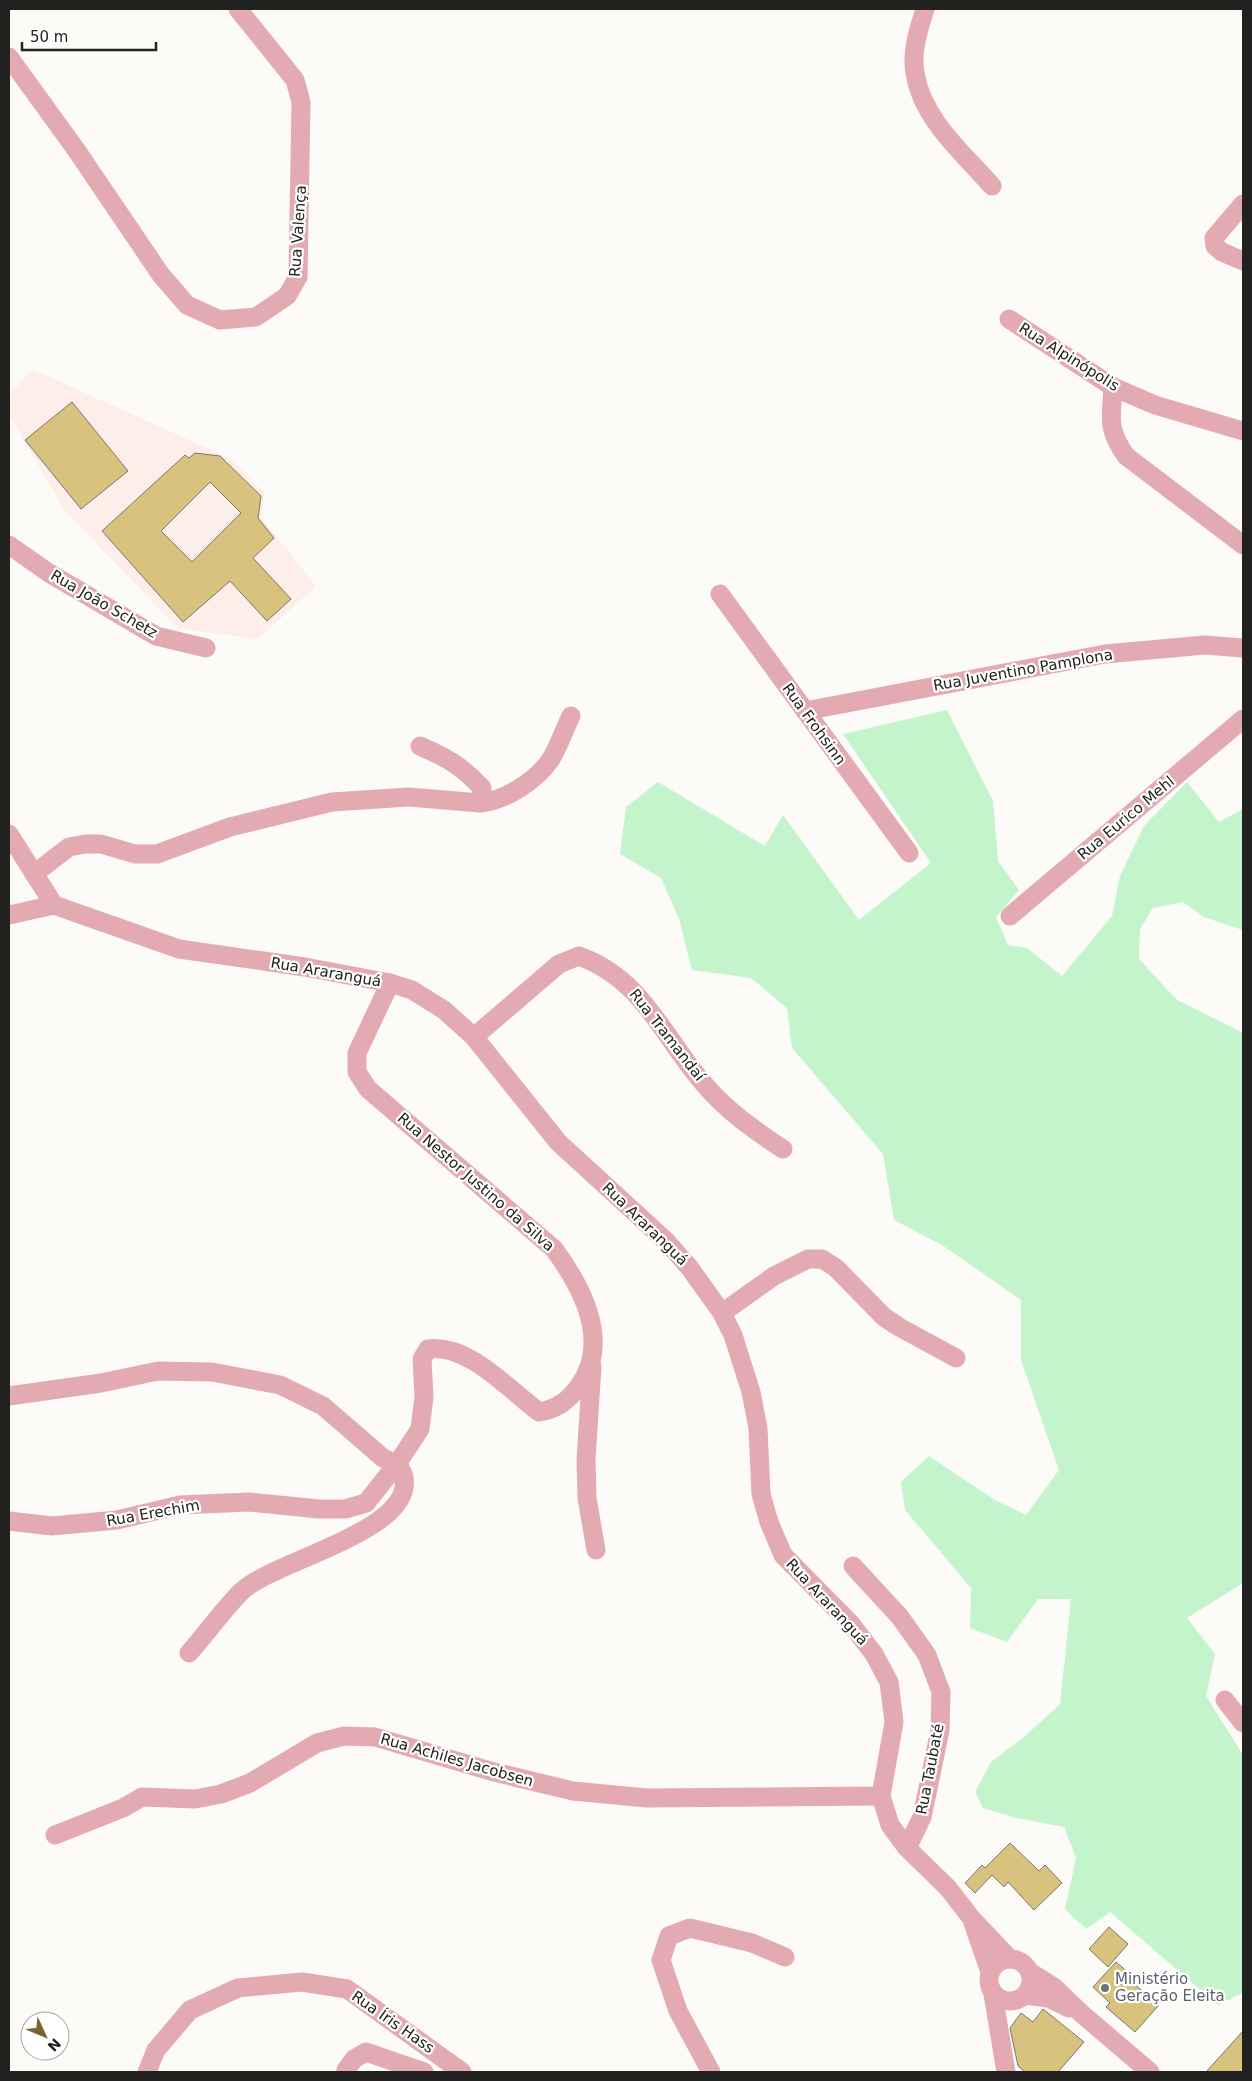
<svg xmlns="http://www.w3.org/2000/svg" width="1252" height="2081" viewBox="0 0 1252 2081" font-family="'DejaVu Sans',sans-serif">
<rect width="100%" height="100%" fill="#fdfbf7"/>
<path fill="#fdeee9" d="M32 369 231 459 265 494 261 517 316 586 258 639 178 628 65 511 9 415V396Z"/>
<path fill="#c4f4cb" d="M947 710 993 801 998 861 1019 890 996 917 1008 945 1027 948 1062 976 1112 916 1120 876 1144 826 1187 782 1219 822 1243 809V930L1204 917 1183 902 1153 908 1140 929 1139 959 1177 1000 1243 1033V1583L1187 1618 1215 1654 1206 1696 1243 1755V1993L1218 2005 1110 1912 1086 1929 1065 1909 1076 1858 1064 1827 1016 1818 983 1808 975 1792 991 1762 1024 1737 1060 1704 1071 1599H1038L1007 1642 970 1628 971 1588 905 1510 901 1482 929 1456 995 1500 1026 1515 1059 1470 1021 1360V1300L942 1245 894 1220 883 1154 792 1048 787 1008 751 978 692 970 679 919 661 878 620 854 626 807 658 782 765 846 783 815 859 920 931 863 843 734Z"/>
<g fill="#d7c27e" stroke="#787773" fill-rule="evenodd">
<path d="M72 402 128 471 81 509 25 440Z"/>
<path d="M195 453 220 456 261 496 258 518 274 538 253 558 291 599 267 621 230 581 183 622 102 531 185 455 189 458ZM210 482 241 513 192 562 161 531Z"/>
<path d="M1010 1843 1039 1871 1045 1865 1062 1883 1034 1910 1008 1882 1004 1887 992 1875 975 1893 965 1883 982 1865 985 1868Z"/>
<path d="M1109 1927 1128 1944 1108 1967 1089 1949Z"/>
<path d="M1116 1962 1130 1974 1127 1978 1159 2005 1135 2032 1106 2007 1110 2003 1093 1987Z"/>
<path d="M1043 2009 1084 2042 1058 2072H1025L1018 2066 1010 2028 1021 2013 1033 2022Z"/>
<path d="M1243 2031V2072H1206Z"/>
</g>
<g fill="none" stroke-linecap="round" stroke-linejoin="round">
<g stroke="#e3aab1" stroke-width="19">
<path d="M925 9C919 28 911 52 915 73 922 119 963 153 992 186"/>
<path d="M9 57 77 151 161 275 187 305 220 320 256 317 287 296 298 277 301 102 295 80 238 9"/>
<path d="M1243 204 1214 238 1215 246 1222 252 1243 261"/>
<path d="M1009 319 1113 387 1155 405 1243 431"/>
<path d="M1113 387C1111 419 1107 429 1126 456L1243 545"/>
<path d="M9 545 49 573 156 636 206 648"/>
<path d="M720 594 909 853"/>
<path d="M805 711 1105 654 1205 645 1243 648"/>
<path d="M480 803C505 801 537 780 551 759 559 746 564 730 571 716"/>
<path d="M9 834 54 905"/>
<path d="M34 874 69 847 86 844H101L135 854H157L230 827 332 802 409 797 480 803 482 788C462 766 447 758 420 746"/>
<path d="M9 915 54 905 179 949 305 967 390 983 412 990 444 1010 474 1037 558 1142 666 1241 689 1267 722 1313 733 1335 751 1392 758 1428 761 1494 769 1522 783 1555 851 1624 874 1654 889 1682 894 1722 881 1796 890 1825 907 1848 948 1888 972 1919 1010 1959"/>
<path d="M1010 916 1243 719"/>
<path d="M474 1037 559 964 579 956C643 979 663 1037 704 1084 727 1111 754 1130 783 1149"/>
<path d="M722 1313 774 1276 808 1259H822L836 1268 884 1317 899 1327 956 1358"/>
<path d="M592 1366 586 1460 587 1498 596 1550"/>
<path d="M9 1396 101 1383 158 1371 212 1372 280 1385 323 1406 383 1458 397 1464"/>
<path d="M9 1521 52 1526 117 1520 180 1505 249 1502 319 1509H345L366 1503 397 1464 420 1429 424 1397 422 1359 428 1349C468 1343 509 1390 539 1412 557 1409 568 1401 579 1386 611 1342 582 1287 554 1249L368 1089 357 1072V1053L390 983"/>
<path d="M853 1566 900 1617 927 1655 941 1692 940 1730 931 1774 922 1817 907 1848"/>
<path d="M189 1653C206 1634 225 1607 243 1590 277 1560 413 1531 404 1478 404 1473 400 1468 397 1464"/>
<path d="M1225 1700 1243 1723"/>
<path d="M55 1835 123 1808 142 1797 195 1799 221 1794 250 1783 317 1743 344 1736 375 1737 494 1772 573 1791 647 1798 881 1796"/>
<path d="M973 1923 990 1972"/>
<circle cx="1010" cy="1980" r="21"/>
<path d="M1030 1972 1054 1987 1082 2014 1150 2072"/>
<path d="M993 1994 1006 2072"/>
<path d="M1026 1995 1048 1998 1069 2008"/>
<path d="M147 2072 156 2050 190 2010 238 1988 302 1982 347 1989 462 2072"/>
<path d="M347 2072 346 2070 354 2059 366 2052 424 2072"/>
<path d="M711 2072 678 2011 661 1960 669 1936 690 1928 752 1943 785 1957"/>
</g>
</g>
<circle fill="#6b7280" stroke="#fff" stroke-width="2" cx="1105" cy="1988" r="5"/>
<g text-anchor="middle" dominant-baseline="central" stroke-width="4.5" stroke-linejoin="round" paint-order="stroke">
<g font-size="15" fill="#21211f" stroke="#fff">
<text transform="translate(298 231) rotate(-86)">Rua Valença</text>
<text transform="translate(1069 357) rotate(32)">Rua Alpinópolis</text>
<text transform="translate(104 604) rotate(30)">Rua João Schetz</text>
<text transform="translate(1023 670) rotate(-10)">Rua Juventino Pamplona</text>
<text transform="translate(814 724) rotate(54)">Rua Frohsinn</text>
<text transform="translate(1126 818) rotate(-40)">Rua Eurico Mehl</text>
<text transform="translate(326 972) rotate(10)">Rua Araranguá</text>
<text transform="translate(667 1035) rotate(52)">Rua Tramandaí</text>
<text transform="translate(476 1182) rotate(41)">Rua Nestor Justino da Silva</text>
<text transform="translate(645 1224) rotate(44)">Rua Araranguá</text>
<text transform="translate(153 1513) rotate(-10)">Rua Erechim</text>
<text transform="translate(827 1602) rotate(47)">Rua Araranguá</text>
<text transform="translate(457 1760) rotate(16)">Rua Achiles Jacobsen</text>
<text transform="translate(930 1769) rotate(-79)">Rua Taubaté</text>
<text transform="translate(393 2022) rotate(35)">Rua Íris Hass</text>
</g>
<g font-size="15" fill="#5b616d" stroke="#fff" text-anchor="start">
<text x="1115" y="1979">Ministério<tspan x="1115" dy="17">Geração Eleita</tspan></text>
</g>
</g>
<rect width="1252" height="2081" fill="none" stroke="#21211f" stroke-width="20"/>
<g transform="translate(45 2036) rotate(134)"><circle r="24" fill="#ffffff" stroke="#a6a6a5"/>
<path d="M0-4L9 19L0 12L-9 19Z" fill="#7b6233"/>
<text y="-8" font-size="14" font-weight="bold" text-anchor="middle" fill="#21211f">N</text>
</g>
<path d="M22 42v8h134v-8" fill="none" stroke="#21211f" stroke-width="2.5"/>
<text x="30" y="42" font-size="15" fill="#21211f" stroke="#ffffff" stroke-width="4" paint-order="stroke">50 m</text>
</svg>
